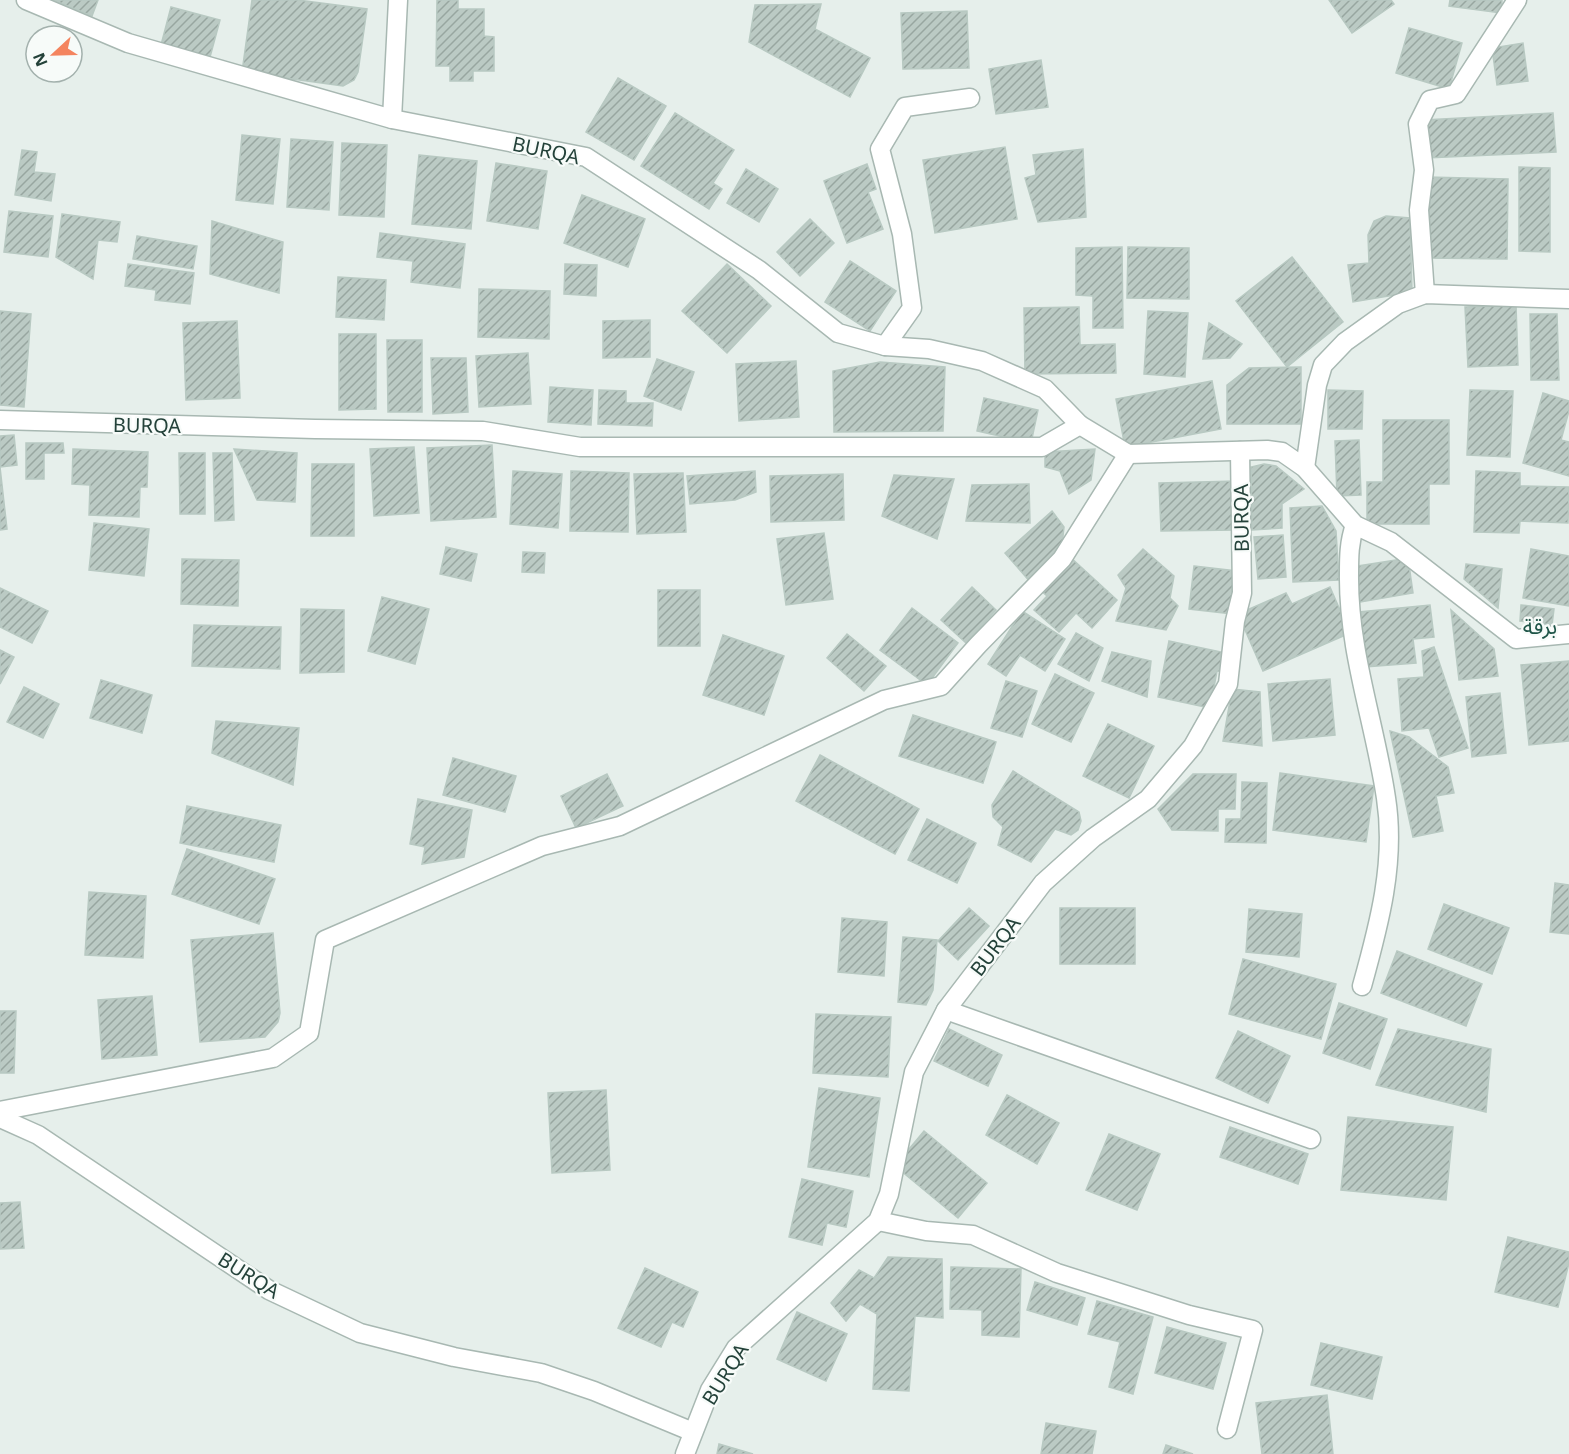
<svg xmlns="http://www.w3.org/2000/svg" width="1569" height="1454" viewBox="0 0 1569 1454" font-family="'Noto Sans','Noto Sans Arabic',sans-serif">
<defs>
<pattern id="building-hatch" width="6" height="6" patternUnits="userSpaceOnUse" patternTransform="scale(1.5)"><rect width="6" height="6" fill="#bbcac4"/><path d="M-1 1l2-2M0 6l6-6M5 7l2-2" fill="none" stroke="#98a6a0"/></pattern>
</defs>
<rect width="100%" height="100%" fill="#e6efeb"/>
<g fill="url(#building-hatch)" stroke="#b8c9c2" stroke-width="1.5">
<path d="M53 0H98L92 16Z"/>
<path d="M252 0H298L367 9 358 72 354 80 343 86 242 72Z"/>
<path d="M437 0H458V9H484V36L494 37V71H473V81H450V66H436Z"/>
<path d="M1329 0H1391L1394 4 1352 33Z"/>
<path d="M1450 0H1502L1501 13 1449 6Z"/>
<path d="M821 4 815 29 870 58 850 97 749 42 755 5Z"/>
<path d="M171 7 220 20 210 57 161 45Z"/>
<path d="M967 11 969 68 903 69 901 13Z"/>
<path d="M1409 28 1462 43 1449 89 1396 73Z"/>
<path d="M1523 43 1528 81 1497 85 1492 48Z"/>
<path d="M1041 60 1048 107 996 114 989 69Z"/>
<path d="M618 78 666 106 634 160 586 132Z"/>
<path d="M675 113 734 150 713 183 722 189 709 209 641 166Z"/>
<path d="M1553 113 1556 152 1426 158 1424 120Z"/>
<path d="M242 135 280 139 273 204 236 200Z"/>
<path d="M291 139 333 142 329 210 287 207Z"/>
<path d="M342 143 387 145 384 217 339 215Z"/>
<path d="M1005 147 1017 219 935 233 923 160Z"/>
<path d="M1083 149 1086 217 1038 222 1025 178 1036 175 1033 155Z"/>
<path d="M22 150 37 152 34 172 55 174 51 201 15 195Z"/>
<path d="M419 155 477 161 471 229 412 224Z"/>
<path d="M496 163 547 171 538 229 487 221Z"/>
<path d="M867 164 876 189 868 192 883 229 847 243 824 181Z"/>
<path d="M1519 167 1550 168V252L1519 251Z"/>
<path d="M746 169 778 189 759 222 727 203Z"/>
<path d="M1427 177 1508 179 1507 259 1426 258Z"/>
<path d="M582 195 645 219 628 267 564 243Z"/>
<path d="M9 211 53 216 48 257 4 252Z"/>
<path d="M62 214 120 222 117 242 98 240 93 279 56 257Z"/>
<path d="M1386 216 1410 218 1412 292 1353 302 1348 265 1369 263 1368 235 1374 221Z"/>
<path d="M810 219 834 243 800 276 777 252Z"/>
<path d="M212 221 283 242 279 293 210 274Z"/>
<path d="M380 233 465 244 460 288 411 282 413 261 377 257Z"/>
<path d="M137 236 197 246 193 269 133 259Z"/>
<path d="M1122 247 1123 328H1093V296L1076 295V248Z"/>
<path d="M1128 247 1189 248V299L1127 298Z"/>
<path d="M1292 257 1343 322 1287 367 1236 301Z"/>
<path d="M850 261 896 291 870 331 825 302Z"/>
<path d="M128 264 194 273 190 304 155 300 156 290 125 286Z"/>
<path d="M565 264 597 265 596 296 564 294Z"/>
<path d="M727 264 771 306 727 353 682 311Z"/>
<path d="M338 277 386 280 384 320 336 317Z"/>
<path d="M479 289 550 291 549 339 478 337Z"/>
<path d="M1516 305 1518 365 1468 367 1465 307Z"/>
<path d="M1079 307 1080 345 1115 344 1116 373 1025 374 1024 308Z"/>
<path d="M0 311 31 314 24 407 0 405Z"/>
<path d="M1148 311 1188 313 1185 377 1144 374Z"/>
<path d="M1530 314H1557L1559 380H1531Z"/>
<path d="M650 320V357L603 358V321Z"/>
<path d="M237 321 240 398 186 400 183 323Z"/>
<path d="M1209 323 1242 344 1230 358 1203 359Z"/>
<path d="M339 334H376V409L339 410Z"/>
<path d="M387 340H422V412H388Z"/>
<path d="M528 353 531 404 479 407 476 356Z"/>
<path d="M431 358H466L468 412 433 414Z"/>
<path d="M657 359 694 372 681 410 644 396Z"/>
<path d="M796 361 799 417 739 421 736 364Z"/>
<path d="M880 362 945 367 943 431 834 432 833 371Z"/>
<path d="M1301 367V424H1227V385L1249 368Z"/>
<path d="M1212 381 1221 429 1125 447 1116 399Z"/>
<path d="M550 387 593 390 591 425 548 422Z"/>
<path d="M599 390 626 391V403H653L652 426 598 424Z"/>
<path d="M1328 390 1363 391 1362 429H1328Z"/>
<path d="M1470 390 1513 391 1510 457 1467 455Z"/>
<path d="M1543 393 1569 401V411L1561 440 1569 442V476L1523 463Z"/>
<path d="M984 398 1038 410 1031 443 977 431Z"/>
<path d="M1383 420H1449V484H1429V524H1367V482H1383Z"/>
<path d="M14 435 17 465 0 467 7 529 0 530V436Z"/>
<path d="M1359 440 1361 495 1337 496 1335 441Z"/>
<path d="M26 443H63L64 453H44V479H26Z"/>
<path d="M492 445 496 517 431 521 427 448Z"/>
<path d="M414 447 419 513 374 516 370 449Z"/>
<path d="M73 449 148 452 147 487H140L139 517 89 515 90 485 72 484Z"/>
<path d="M234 449 297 453 295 502 257 500Z"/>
<path d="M1095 449 1091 480 1069 494 1060 471 1045 467V452Z"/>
<path d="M179 453H205V514H180Z"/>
<path d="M213 453H232L234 520 215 521Z"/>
<path d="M312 464H354V536H311Z"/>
<path d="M1264 464 1276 466 1304 489 1282 504V528L1252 530 1251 467Z"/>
<path d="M513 471 562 474 558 528 510 524Z"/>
<path d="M571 471 629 473 628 532 570 531Z"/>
<path d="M755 471 756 492 735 500 690 504 687 476Z"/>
<path d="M1476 471 1520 473V486L1569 487 1568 523 1520 521 1519 533 1474 532Z"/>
<path d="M683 473 686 532 637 534 634 474Z"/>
<path d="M843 474 844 520 771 522 770 476Z"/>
<path d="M894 475 954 479 937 539 882 516Z"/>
<path d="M1237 481 1238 530 1161 531 1159 483Z"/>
<path d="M1029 484 1030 523 966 521 972 485Z"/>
<path d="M1322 506 1336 531 1339 580 1293 582 1290 508Z"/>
<path d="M1052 511 1064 527 1062 545 1032 584 1005 553Z"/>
<path d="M94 523 149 529 144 576 89 570Z"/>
<path d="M824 533 833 599 786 605 777 539Z"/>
<path d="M1283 535 1286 577 1258 579 1254 537Z"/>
<path d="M446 547 477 554 471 581 440 574Z"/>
<path d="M1143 549 1174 576 1170 598 1178 606 1166 630 1116 621 1126 588 1118 575Z"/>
<path d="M1531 549 1569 556V606L1523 598Z"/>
<path d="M523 552 545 553 544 573 522 572Z"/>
<path d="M1069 556 1117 600 1092 628 1076 613 1059 632 1034 610 1047 596 1039 589Z"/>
<path d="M1408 558 1413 593 1355 603 1352 579 1358 566Z"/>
<path d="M182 559 239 560 238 606 181 604Z"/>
<path d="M1466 564 1502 569 1498 608 1464 579Z"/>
<path d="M1194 566 1237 571 1232 614 1189 609Z"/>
<path d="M972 587 996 610 966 643 941 620Z"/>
<path d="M1330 587 1350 633 1263 671 1238 614 1286 593 1292 604Z"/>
<path d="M0 588 48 611 32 643 0 627Z"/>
<rect x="658" y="590" width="42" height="56"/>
<path d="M382 597 429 609 415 664 368 651Z"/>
<path d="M1430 605 1434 637 1413 639 1416 663 1365 667 1359 612Z"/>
<path d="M1521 605 1554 609 1552 625 1520 621Z"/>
<path d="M912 608 958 643 927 685 880 650Z"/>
<path d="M301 609 344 610V672L300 673Z"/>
<path d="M1451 610 1494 649 1498 676 1459 680Z"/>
<path d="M1022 611 1065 639 1045 671 1020 655 1006 676 988 664Z"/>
<path d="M194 625 281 627 280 669 192 666Z"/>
<path d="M1076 633 1103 648 1089 681 1058 664Z"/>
<path d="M847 634 886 666 864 691 827 658Z"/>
<path d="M723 635 784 656 764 715 703 695Z"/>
<path d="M1169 641 1226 653 1223 672 1217 671 1210 708 1158 697Z"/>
<path d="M1434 647 1468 748 1439 757 1429 728 1402 731 1398 679 1424 677 1422 651Z"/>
<path d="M0 650 14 657 0 684Z"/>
<path d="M1112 652 1151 661 1147 697 1102 681Z"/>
<path d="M1569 661V741L1529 745 1521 665Z"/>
<path d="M1055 674 1094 693 1071 742 1032 724Z"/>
<path d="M1330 679 1335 735 1273 741 1268 684Z"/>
<path d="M101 680 152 695 142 733 90 718Z"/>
<path d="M1006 681 1037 691 1022 737 991 728Z"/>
<path d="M24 687 59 704 43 738 7 722Z"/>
<path d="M1232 689 1260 692 1262 746 1223 741Z"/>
<path d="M1500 693 1506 753 1472 757 1466 697Z"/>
<path d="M913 715 996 742 983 783 899 756Z"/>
<path d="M216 721 299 728 293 785 212 753Z"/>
<path d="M1108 724 1154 746 1129 798 1083 776Z"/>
<path d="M1390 731 1409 737 1448 767 1454 793 1436 796 1443 831 1413 837Z"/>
<path d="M820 755 919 809 895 854 796 801Z"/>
<path d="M453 758 516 776 505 812 443 795Z"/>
<path d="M1013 771 1079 812 1081 821 1078 830 1071 835 1055 829 1031 862 998 845 1003 827 993 817 992 805Z"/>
<path d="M1280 773 1374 786 1366 842 1273 830Z"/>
<path d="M607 774 623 806 576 828 561 796Z"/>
<path d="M1193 774H1236L1235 809H1218V831L1172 830 1158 809Z"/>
<path d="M1242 782 1267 783 1266 843 1225 842 1226 819H1241Z"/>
<path d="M418 799 472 810 464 857 422 864 425 847 410 844Z"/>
<path d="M187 806 281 825 274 862 180 843Z"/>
<path d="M927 819 976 843 957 883 908 860Z"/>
<path d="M187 849 275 879 259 924 172 894Z"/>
<path d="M1555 883 1569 885V934L1550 932Z"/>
<path d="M89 892 146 896 143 958 85 955Z"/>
<path d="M1444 904 1509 928 1492 974 1428 949Z"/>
<path d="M969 908 989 926 958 960 938 941Z"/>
<rect x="1060" y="908" width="75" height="56"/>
<path d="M1249 909 1302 914 1299 957 1246 952Z"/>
<path d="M842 918 887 922 884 976 838 972Z"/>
<path d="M273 933 280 1013 278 1022 265 1037 200 1042 191 940Z"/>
<path d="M903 937 937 940 933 990 926 1005 898 1002Z"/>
<path d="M1397 951 1482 984 1466 1026 1381 993Z"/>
<path d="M1243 959 1336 984 1321 1039 1229 1014Z"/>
<path d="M152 996 157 1055 102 1059 98 1000Z"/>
<path d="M1339 1003 1387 1019 1370 1069 1323 1053Z"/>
<path d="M0 1011H16L14 1073H0Z"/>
<path d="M816 1014 891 1017 888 1077 813 1073Z"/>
<path d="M949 1029 1002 1055 988 1086 934 1061Z"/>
<path d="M1398 1029 1491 1049 1486 1112 1376 1085Z"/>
<path d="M1238 1031 1290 1056 1268 1103 1216 1078Z"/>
<path d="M819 1088 880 1098 869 1177 808 1167Z"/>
<path d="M606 1090 610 1170 552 1173 548 1093Z"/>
<path d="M1007 1095 1059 1123 1037 1164 986 1135Z"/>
<path d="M1348 1117 1453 1127 1446 1200 1341 1190Z"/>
<path d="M1230 1127 1308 1154 1298 1184 1220 1157Z"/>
<path d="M924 1131 987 1183 958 1218 895 1166Z"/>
<path d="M1109 1134 1160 1154 1137 1210 1086 1190Z"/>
<path d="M802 1179 853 1191 846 1227 827 1223 822 1245 789 1237Z"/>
<path d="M20 1202 24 1248 0 1249V1203Z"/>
<path d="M1508 1237 1569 1252V1263L1558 1307 1495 1292Z"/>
<path d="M888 1257 942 1259 943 1318 915 1316 909 1391 873 1389 877 1314 860 1304 846 1321 831 1303 859 1270 874 1278Z"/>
<path d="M951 1267 1021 1269 1019 1337 982 1335V1310L950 1309Z"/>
<path d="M645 1268 698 1292 683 1327 672 1322 661 1347 618 1328Z"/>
<path d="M1035 1282 1085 1298 1077 1325 1027 1310Z"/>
<path d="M1097 1301 1153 1317 1133 1394 1109 1387 1120 1342 1088 1334Z"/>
<path d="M797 1312 847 1334 826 1381 777 1359Z"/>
<path d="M1167 1327 1226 1343 1213 1389 1155 1373Z"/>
<path d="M1321 1343 1382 1357 1372 1399 1311 1385Z"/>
<path d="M1327 1395 1333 1454H1262L1256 1403Z"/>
<path d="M1046 1423 1096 1431 1092 1454H1041Z"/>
<path d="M719 1444 753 1454H717Z"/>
<path d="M1166 1445 1193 1454H1163Z"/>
</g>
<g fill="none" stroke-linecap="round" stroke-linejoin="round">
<g stroke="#a8b8b2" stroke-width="21">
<g id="minor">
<path d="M26 0 128 43 392 119 586 157 759 270 838 333 885 346 929 349 982 361 1045 389 1080 425 1128 454 1267 450 1282 452 1305 468 1355 525 1391 542 1516 639 1569 634"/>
<path d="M392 119 398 0"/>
<path d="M1425 294 1419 210 1424 170 1418 124 1430 100 1456 94 1517 0"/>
<path d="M885 346 912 308 902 234 880 149 905 107 970 98"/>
<path d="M0 420 315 429 483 431 580 447H1042L1080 425"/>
<path d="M1305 468 1317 385 1323 365 1345 342 1398 304 1425 294 1569 299"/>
<path d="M1355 525C1349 542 1349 557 1349 574 1348 651 1375 723 1386 798 1396 862 1379 925 1362 986"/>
<path d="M946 1010 1311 1139"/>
<path d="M0 1111 273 1058 309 1033 325 940 542 846 620 826 884 700 941 686 978 645 1062 559 1128 454"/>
<path d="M0 1118 38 1135 269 1290 360 1333 454 1357 541 1373 594 1391 693 1432"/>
<path d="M878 1221 926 1231 973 1235 1057 1273 1189 1315 1253 1330 1227 1429"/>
<path d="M685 1454 710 1390 736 1348 878 1221 889 1194 914 1072 946 1010 1043 883 1093 838 1148 799 1193 746 1228 684 1235 621 1242 593 1240 451"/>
</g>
</g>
<use href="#minor" stroke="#fff" stroke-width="18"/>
</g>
<g text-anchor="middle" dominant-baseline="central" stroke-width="4.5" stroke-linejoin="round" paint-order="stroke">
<g font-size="20" fill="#24423a" stroke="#f7fbf9">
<text transform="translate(546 150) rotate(12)">BURQA</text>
<text transform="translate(147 425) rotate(1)">BURQA</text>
<text transform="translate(1241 518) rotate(-91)">BURQA</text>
<text transform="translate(995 946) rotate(-53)">BURQA</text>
<text transform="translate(249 1275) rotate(32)">BURQA</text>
<text transform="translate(725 1374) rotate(-58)">BURQA</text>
</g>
<g font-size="22" fill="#1f5548" stroke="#f7fbf9">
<text x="1540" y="625">برقة</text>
</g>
</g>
<g transform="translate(54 54) rotate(248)"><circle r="28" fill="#f7fbf9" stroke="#a3b1ad" stroke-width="1.5"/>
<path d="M0-4.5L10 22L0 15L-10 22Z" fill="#f4845f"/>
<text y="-9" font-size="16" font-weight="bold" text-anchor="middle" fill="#24423a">N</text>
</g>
</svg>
